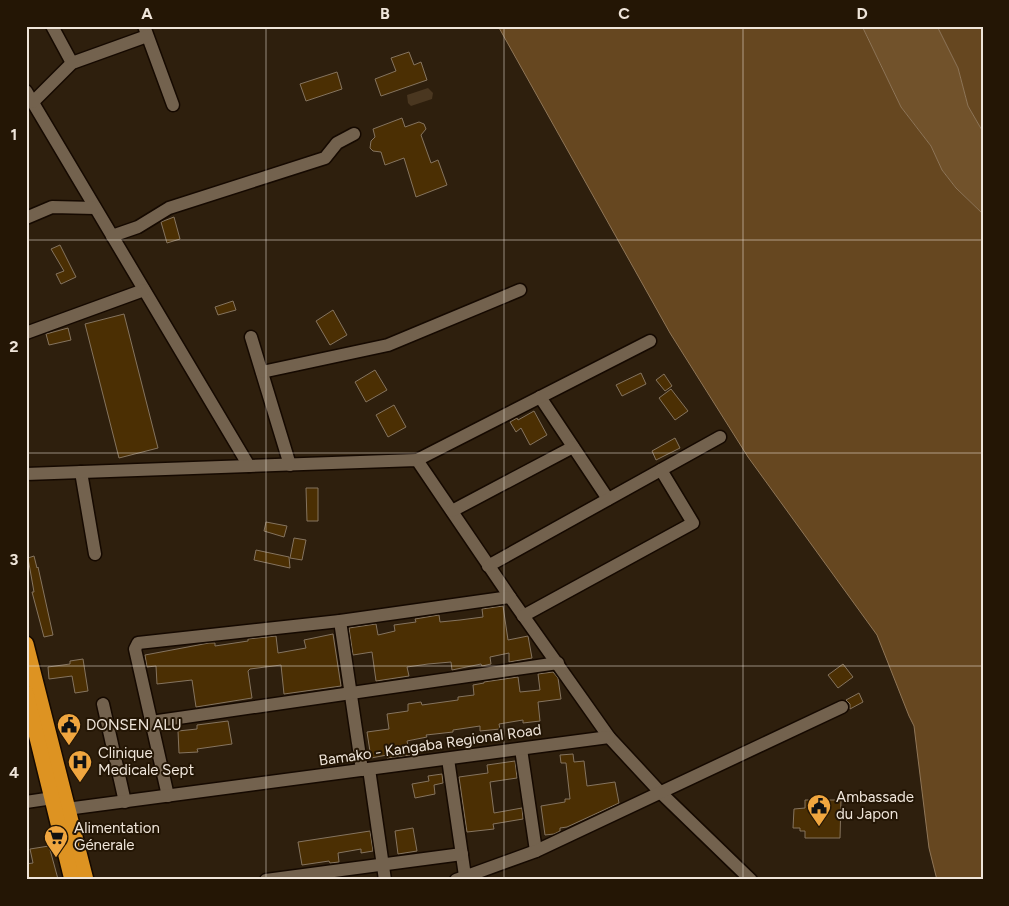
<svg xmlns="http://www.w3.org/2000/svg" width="1009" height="906" viewBox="0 0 1009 906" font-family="Figtree,sans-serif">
<rect width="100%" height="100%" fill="#2e1f0d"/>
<path fill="#4a3720" d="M428 88 433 93 432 99 411 106 408 103 407 95Z"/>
<path fill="#71522b" d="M862 26H937L958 68 968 106 983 132V214L956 188 942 170 931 146 901 107Z"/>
<g fill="#664720" stroke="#8f7658">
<path d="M498 26H862L901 107 931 146 942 170 956 188 983 214V880H937L929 848 914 726 909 716 877 635 748 457 670 333Z"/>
<path d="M937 26H983V132L968 106 958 68Z"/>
</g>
<g fill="#4b2f03" stroke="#85745f">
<path d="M409 52 414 65 421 62 427 80 381 96 375 79 396 71 391 58Z"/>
<path d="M337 72 342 89 306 101 300 84Z"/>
<path d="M402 118 405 127 419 122 424 124 426 129 421 135 431 163 438 160 447 185 416 197 404 158 385 165 381 152 373 151 370 148 371 141 375 137 373 129Z"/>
<path d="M174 217 180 239 167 243 161 222Z"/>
<path d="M60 245 76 277 61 284 56 274 64 271 51 249Z"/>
<path d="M233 301 236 310 218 315 215 307Z"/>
<path d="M333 310 347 335 330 345 316 321Z"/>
<path d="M124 314 158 448 119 458 85 324Z"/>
<path d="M68 328 71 340 49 345 46 334Z"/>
<path d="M375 370 387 390 366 402 355 382Z"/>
<path d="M641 373 646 384 622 396 616 385Z"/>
<path d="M664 374 672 386 665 391 656 380Z"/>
<path d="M671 389 688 411 675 420 659 398Z"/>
<path d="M394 405 406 427 388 437 376 415Z"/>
<path d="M534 411 547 435 530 445 521 428 516 432 510 422 517 418 518 420Z"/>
<path d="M675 438 680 448 656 460 652 451Z"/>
<path d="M306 488H318V521H307Z"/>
<path d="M266 522 287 526 284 537 264 531Z"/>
<path d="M294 538 306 540 302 560 290 558Z"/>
<path d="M256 550 289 557 290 568 254 560Z"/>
<path d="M34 556 37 568 38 567 53 635 44 637 32 592H34L28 558Z"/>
<path d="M503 606 508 640 528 636 532 658 509 662V653L490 657 491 664 482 666 481 664 452 670 451 662 428 664 407 667 409 676 376 681 372 652 353 655 349 628 376 624 378 635 395 631 394 625 416 622 415 619 439 615 440 622 460 620 483 617 482 609Z"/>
<path d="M333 634 341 686 284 694 281 665 250 669 248 671 252 698 196 707 192 680 157 684 156 666 147 667 145 655 209 643H215V646L248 641V639L276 636 278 653 306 648 304 640Z"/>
<path d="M83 659 88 691 75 693 72 676 49 679 48 667 70 664V661Z"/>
<path d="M843 664 853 677 838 688 828 675Z"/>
<path d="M553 672 558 678 561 699 538 702 540 721 523 723V720L499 724 500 729 480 731V726L453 730V732L426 735 427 737 407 741 410 755 387 758V755L371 758 367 732 389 729 387 714 408 711V704L421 702 422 705 458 700V697L474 695 473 685 484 683V682L518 677 520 692 540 690 538 674Z"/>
<path d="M859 693 863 702 850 709V704L846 700Z"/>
<path d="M228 721 232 744 197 749 198 752 179 753 178 731 197 729V725Z"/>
<path d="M573 754 574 762 584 761 587 786 615 782 619 803 567 827 560 828V831L554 834 545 835 541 806 565 802V799H570L566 763H561L560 755Z"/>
<path d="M515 761 517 778 490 782 494 813 522 808 523 819 493 824 494 829 467 832 459 777 488 773 487 765Z"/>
<path d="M442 774 443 783 434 785 435 794 415 798 412 784 429 781 428 776Z"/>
<path d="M805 800H841L840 838H805V831H800V828H793L794 809 805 808Z"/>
<path d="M413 828 417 851 398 854 395 831Z"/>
<path d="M370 831 373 851 361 853V849L338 853 339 862 330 863 329 861 302 865 298 842Z"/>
<path d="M49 846 58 879 26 880V864L33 863 30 849Z"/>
</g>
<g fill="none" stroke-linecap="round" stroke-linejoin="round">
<g stroke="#150900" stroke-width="15">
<g id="minor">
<path d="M52 26 72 63"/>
<path d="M144 26 173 105"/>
<path d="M26 91 249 466"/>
<path d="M33 102 72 63 147 36"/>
<path d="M26 218 52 207 95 208"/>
<path d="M112 236 138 227 169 208 325 158 337 143 354 134"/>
<path d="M26 333 144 290"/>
<path d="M251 337 290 465"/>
<path d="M262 372 388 345 520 290"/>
<path d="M540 397 608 499"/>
<path d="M417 460 650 341"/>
<path d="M81 472 95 554"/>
<path d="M26 474 417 460 510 597 609 737 660 792 751 880"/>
<path d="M452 511 573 447"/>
<path d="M488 566 720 437"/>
<path d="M523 616 693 523 661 470"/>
<path d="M340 621 362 770"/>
<path d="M103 704 125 802"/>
<path d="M151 722 558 663"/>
<path d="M521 749 536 851"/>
<path d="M448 759 465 876"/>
<path d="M369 769 385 880"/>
<path d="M168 796 135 649 138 643 340 621 510 597"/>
<path d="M26 802 53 798"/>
<path d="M59 810 609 737"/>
<path d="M266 880 462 854"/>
<path d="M456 880 536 851 842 707"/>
</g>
</g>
<g stroke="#150900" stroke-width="18">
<g id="highway">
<path d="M26 644 86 880"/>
<path d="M26 693 72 880"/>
</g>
</g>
<use href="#minor" stroke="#73624e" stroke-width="12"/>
<use href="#highway" stroke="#dd9322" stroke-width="15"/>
</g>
<path fill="none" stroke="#efe5da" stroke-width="1" stroke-opacity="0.55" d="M266 26V880M504 26V880M743 26V880M26 240H983M26 453H983M26 666H983"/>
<defs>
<g id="civic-pin" transform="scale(1.25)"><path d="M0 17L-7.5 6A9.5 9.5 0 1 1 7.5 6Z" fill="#f0a63f" stroke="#241605"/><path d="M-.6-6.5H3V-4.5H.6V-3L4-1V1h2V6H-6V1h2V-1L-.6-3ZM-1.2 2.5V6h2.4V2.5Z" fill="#111"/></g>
<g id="hospital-pin" transform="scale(1.25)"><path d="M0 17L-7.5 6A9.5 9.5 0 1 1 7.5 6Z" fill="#f0a63f" stroke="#241605"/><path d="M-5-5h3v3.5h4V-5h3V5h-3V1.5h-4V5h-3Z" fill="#111"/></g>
<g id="supermarket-pin" transform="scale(1.25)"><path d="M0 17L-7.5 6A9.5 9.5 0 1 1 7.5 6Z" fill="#f0a63f" stroke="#241605"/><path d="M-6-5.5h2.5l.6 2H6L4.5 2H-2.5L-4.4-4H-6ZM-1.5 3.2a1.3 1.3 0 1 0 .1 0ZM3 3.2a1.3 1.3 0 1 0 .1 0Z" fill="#111"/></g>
</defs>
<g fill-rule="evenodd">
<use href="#civic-pin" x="69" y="725"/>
<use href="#hospital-pin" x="80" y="762"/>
<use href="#civic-pin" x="819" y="806"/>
<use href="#supermarket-pin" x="56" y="837"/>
</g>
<g text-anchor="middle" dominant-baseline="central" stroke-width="4" stroke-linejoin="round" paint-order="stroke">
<g font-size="15" fill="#efe5da" stroke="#241605" text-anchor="start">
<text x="86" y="725">DONSEN ALU</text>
<text x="98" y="753">Clinique<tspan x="98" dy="17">Medicale Sept</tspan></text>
<text x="836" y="797">Ambassade<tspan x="836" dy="17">du Japon</tspan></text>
<text x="74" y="828">Alimentation<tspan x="74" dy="17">Génerale</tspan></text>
</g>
<g font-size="15" fill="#efe5da" stroke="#241605">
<text transform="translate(430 745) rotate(-8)">Bamako - Kangaba Regional Road</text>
</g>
</g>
<rect width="1009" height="906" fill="none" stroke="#241605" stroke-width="55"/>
<rect x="28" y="28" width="954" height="850" fill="none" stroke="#efe5da" stroke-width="2"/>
<g font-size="16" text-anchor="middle" font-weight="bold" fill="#efe5da">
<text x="147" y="19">A</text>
<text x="385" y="19">B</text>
<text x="624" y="19">C</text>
<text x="862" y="19">D</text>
<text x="14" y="140">1</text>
<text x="14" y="352">2</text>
<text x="14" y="565">3</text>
<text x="14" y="778">4</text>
</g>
</svg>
